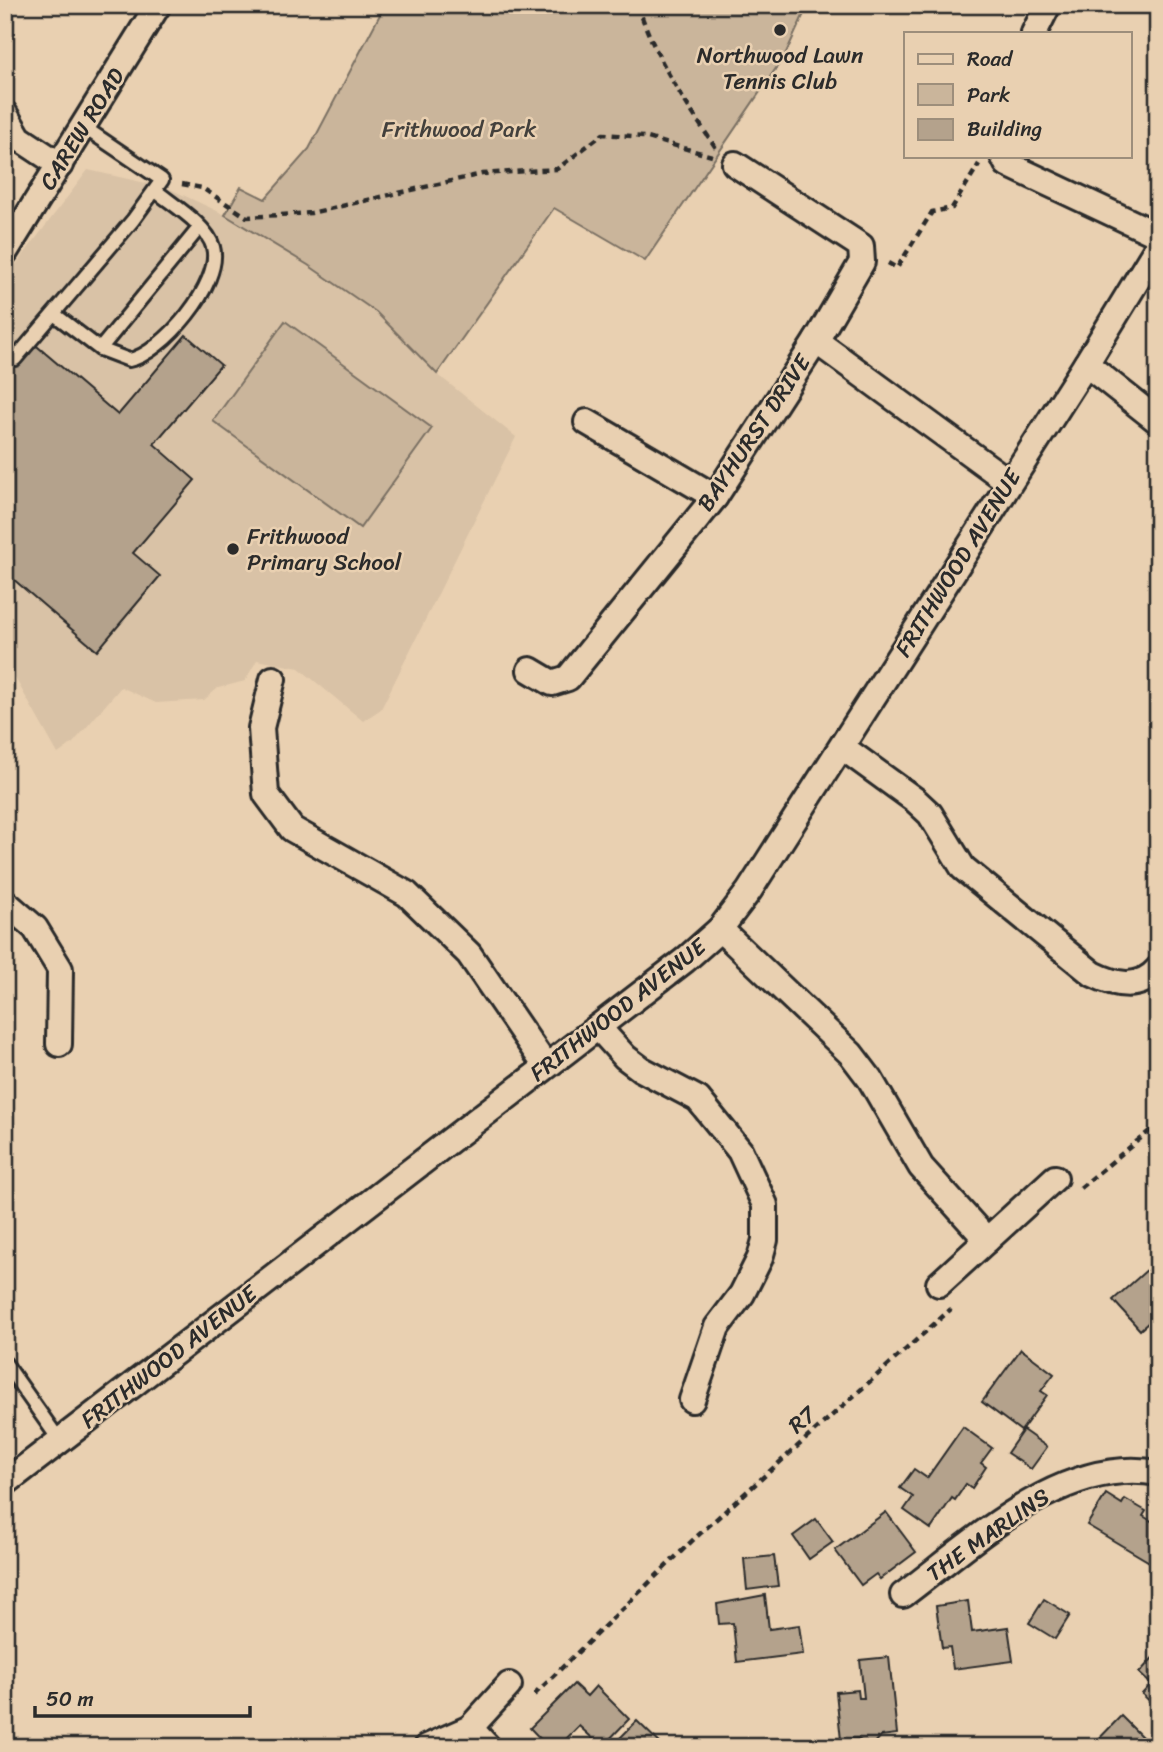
<svg xmlns="http://www.w3.org/2000/svg" width="1163" height="1752" viewBox="0 0 1163 1752" font-family="Sriracha,sans-serif">
<rect width="100%" height="100%" fill="#e9d0b1"/>
<filter id="ink" filterUnits="userSpaceOnUse"><feTurbulence type="fractalNoise" baseFrequency=".0143" numOctaves="2"/><feDisplacementMap in="SourceGraphic" scale="14" xChannelSelector="R" yChannelSelector="G"/><feConvolveMatrix kernelMatrix="1 2 1 2 8 2 1 2 1" color-interpolation-filters="sRGB"/></filter>
<g filter="url(#ink)">
<path fill="#d9c2a6" d="M88 170 168 188 260 231 376 312 437 374 516 437 381 709 363 721 299 668 257 660 245 681 218 688 204 700 156 703 121 687 73 743 58 754 5 660V279Z"/>
<g fill="#cab59b" stroke="#7a7063" stroke-width="2">
<path d="M385 5H808L785 55 645 261 554 208 437 374 376 312 308 265 225 215 241 187 265 199 309 149Z"/>
<path d="M285 321 432 428 360 528 213 421Z"/>
</g>
<g fill="#b4a28c" stroke="#2b2b2b" stroke-width="2">
<path d="M186 335 221 365 154 444 195 480 133 553 160 576 97 651 5 572V373L32 342 118 415Z"/>
<path d="M1158 1260V1314L1140 1330 1113 1300Z"/>
<path d="M1021 1349 1054 1374 1041 1391 1047 1395 1021 1431 982 1402Z"/>
<path d="M963 1427 992 1448 981 1463 986 1467 972 1488 966 1484 955 1500 952 1498 931 1529 904 1510 913 1497 900 1488 914 1469 927 1478Z"/>
<path d="M1023 1430 1047 1447 1031 1469 1007 1453Z"/>
<path d="M1106 1494 1122 1504 1125 1499 1146 1511 1143 1516 1158 1525V1567L1087 1525Z"/>
<path d="M886 1512 916 1552 880 1579 876 1574 861 1585 835 1550Z"/>
<path d="M816 1519 833 1542 809 1559 793 1536Z"/>
<path d="M774 1556 778 1586 747 1590 744 1559Z"/>
<path d="M765 1595 769 1629 799 1625 803 1654 737 1662 733 1623 719 1624 717 1604Z"/>
<path d="M1044 1599 1070 1615 1055 1639 1029 1623Z"/>
<path d="M968 1601 972 1632 1008 1627 1013 1661 953 1669 950 1647 942 1648 936 1606Z"/>
<path d="M1158 1652V1709L1142 1694 1151 1684 1139 1673Z"/>
<path d="M889 1657 897 1734 881 1736 875 1743 865 1744 857 1738 841 1740 836 1692 858 1690 859 1698H864L860 1660Z"/>
<path d="M574 1684 587 1696 596 1686 629 1719 602 1747 579 1726 558 1747H548L530 1728Z"/>
<path d="M1158 1713V1732L1149 1723Z"/>
<path d="M1121 1716 1152 1747H1091Z"/>
<path d="M637 1721 664 1747H611Z"/>
</g>
<g fill="none" stroke-linecap="round" stroke-linejoin="round">
<g stroke="#2b2b2b" stroke-width="18">
<g id="service">
<path d="M54 314 100 349 129 360C162 354 223 283 213 247 207 225 173 205 156 191"/>
<path d="M100 349 199 228"/>
<path d="M15 359 133 220 162 180 85 128"/>
<path d="M5 1363 60 1441"/>
</g>
</g>
<g stroke="#2b2b2b" stroke-width="30">
<g id="minor">
<path d="M1034 33 1048 5"/>
<path d="M5 114 19 138 60 165"/>
<path d="M1003 156 1007 164 1158 235"/>
<path d="M735 164 861 246 862 262 816 341"/>
<path d="M5 252 158 5"/>
<path d="M1086 364 1158 421"/>
<path d="M587 422 715 497"/>
<path d="M530 670 552 683 568 678 715 497 816 341 1009 482"/>
<path d="M273 679 261 728 266 794 292 829 407 894 469 954 545 1065"/>
<path d="M842 747 915 800 930 814 963 868 1093 974C1115 985 1139 991 1158 969"/>
<path d="M5 902 35 928 60 969 59 1044"/>
<path d="M720 929 851 1054 870 1079 921 1167 987 1240"/>
<path d="M598 1027 625 1057 641 1069 698 1099 740 1151 765 1205V1240L760 1258 742 1294 717 1327 692 1400"/>
<path d="M939 1284 1055 1178"/>
<path d="M5 1483 685 960 720 929 749 891 1086 364 1158 246"/>
<path d="M903 1595C973 1543 1063 1455 1158 1473"/>
<path d="M470 1728 488 1747"/>
<path d="M427 1747 470 1728 509 1685"/>
</g>
</g>
<g stroke="#2b2b2b" stroke-width="4.5" stroke-dasharray="7 5" stroke-linecap="butt">
<path d="M638 5C654 57 686 104 716 148"/>
<path d="M182 184 202 188 247 217 311 213 482 174 557 169 603 134 644 137 712 156"/>
<path d="M888 263 897 268 932 212 952 208 979 164"/>
<path d="M1080 1188 1158 1124"/>
<path d="M534 1695 694 1539 951 1309"/>
</g>
<use href="#service" stroke="#e9d0b1" stroke-width="12"/>
<use href="#minor" stroke="#e9d0b1" stroke-width="24"/>
</g>
</g>
<g fill="#2b2b2b" stroke="#e9d0b1" stroke-width="2.5">
<circle cx="780" cy="30" r="7"/>
<circle cx="233" cy="549" r="7"/>
</g>
<g text-anchor="middle" dominant-baseline="central" stroke-width="5" stroke-linejoin="round" paint-order="stroke">
<g font-size="23" fill="#2b2b2b" stroke="#e9d0b1">
<text x="780" y="55">Northwood Lawn<tspan x="780" dy="26">Tennis Club</tspan></text>
<text x="247" y="536" text-anchor="start">Frithwood<tspan x="247" dy="26">Primary School</tspan></text>
</g>
<g font-size="23" fill="#2b2b2b" stroke="#e9d0b1">
<text transform="translate(82 129) rotate(-58)">CAREW ROAD</text>
<text transform="translate(754 433) rotate(-56)">BAYHURST DRIVE</text>
<text transform="translate(958 563) rotate(-58)">FRITHWOOD AVENUE</text>
<text transform="translate(618 1010) rotate(-38)">FRITHWOOD AVENUE</text>
<text transform="translate(169 1357) rotate(-38)">FRITHWOOD AVENUE</text>
<text transform="translate(802 1420) rotate(-41)">R7</text>
<text transform="translate(988 1535) rotate(-35)">THE MARLINS</text>
</g>
<g font-size="23" fill="#43403c" stroke="#e9d0b1">
<text x="459" y="129">Frithwood Park</text>
</g>
</g>
<rect width="1163" height="1752" fill="none" stroke="#e9d0b1" stroke-width="28"/>
<rect x="14" y="14" width="1135" height="1724" fill="none" stroke="#2b2b2b" stroke-width="2.5" filter="url(#ink)"/>
<rect x="904" y="32" width="228" height="126" fill="#e9d0b1" stroke="#9d8e7b" stroke-width="2"/>
<rect x="918" y="54" width="35" height="10" fill="#e9d0b1" stroke="#9d8e7b" stroke-width="2"/>
<text x="967" y="66" font-size="21" fill="#2b2b2b">Road</text>
<rect x="918" y="84" width="35" height="21" fill="#cab59b" stroke="#9d8e7b" stroke-width="2"/>
<text x="967" y="102" font-size="21" fill="#2b2b2b">Park</text>
<rect x="918" y="119" width="35" height="21" fill="#b4a28c" stroke="#9d8e7b" stroke-width="2"/>
<text x="967" y="136" font-size="21" fill="#2b2b2b">Building</text>
<path d="M35 1706v10h215v-10" fill="none" stroke="#2b2b2b" stroke-width="3.5"/>
<text x="46" y="1706" font-size="21" fill="#2b2b2b" stroke="#e9d0b1" stroke-width="5" paint-order="stroke">50 m</text>
</svg>
